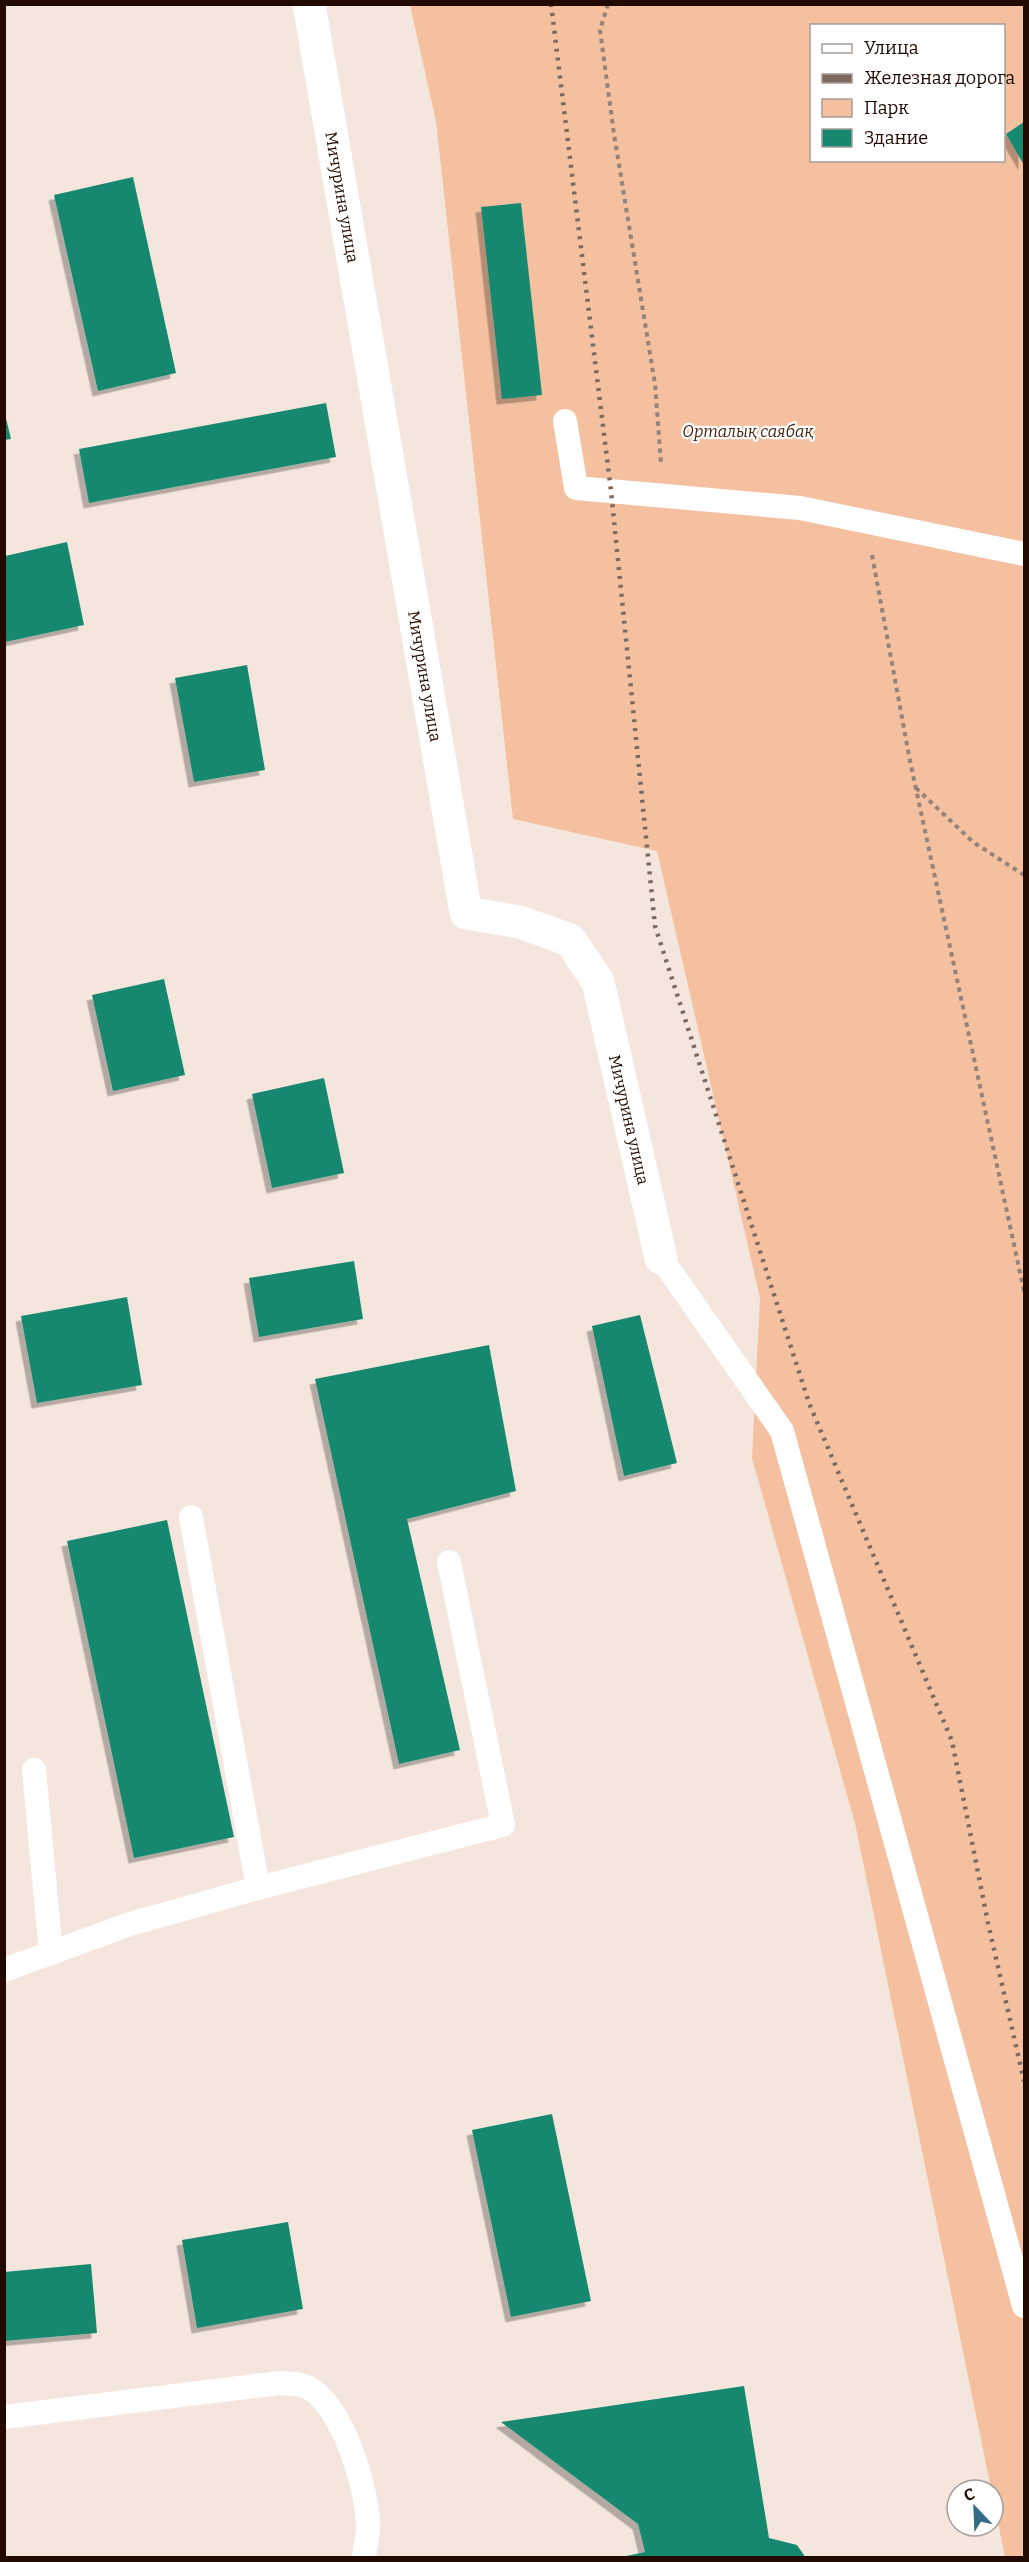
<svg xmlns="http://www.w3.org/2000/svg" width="1029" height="2562" viewBox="0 0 1029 2562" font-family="Bitter,serif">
<defs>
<filter id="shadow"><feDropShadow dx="-5.5" dy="5.5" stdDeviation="0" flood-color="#0004"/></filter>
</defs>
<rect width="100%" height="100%" fill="#f5e6dd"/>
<path fill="#f4c0a0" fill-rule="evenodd" d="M410 5H1024V2557H1005L855 1823 752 1458 760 1298 657 851 513 819 436 121ZM812 26H1004V160H812Z"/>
<g fill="#17886f" filter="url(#shadow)">
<path d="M1024 122V165L1006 134Z"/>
<path d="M133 177 176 373 98 391 54 195Z"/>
<path d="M521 203 542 395 502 399 481 207Z"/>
<path d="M326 403 336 457 89 503 79 449Z"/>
<path d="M4 410 11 439 4 440Z"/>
<path d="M67 542 84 625 5 642V556Z"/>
<path d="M247 665 265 770 194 782 175 678Z"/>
<path d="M164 979 185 1075 113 1091 92 995Z"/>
<path d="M324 1078 344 1173 272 1188 252 1094Z"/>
<path d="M354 1261 363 1319 259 1337 249 1278Z"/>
<path d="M127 1297 142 1385 37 1403 21 1316Z"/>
<path d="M640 1315 677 1463 624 1476 592 1326Z"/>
<path d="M489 1345 516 1491 407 1519 460 1750 399 1764 315 1379Z"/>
<path d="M167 1520 234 1837 134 1858 67 1541Z"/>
<path d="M552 2114 591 2301 511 2317 472 2130Z"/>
<path d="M288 2222 303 2309 197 2328 182 2240Z"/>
<path d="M91 2264 97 2333 4 2341V2272Z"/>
<path d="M744 2386 769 2538 797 2545 806 2558H617L645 2552 638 2524 501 2422Z"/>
</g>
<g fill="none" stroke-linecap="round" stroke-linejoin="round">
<g stroke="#968279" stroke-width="4" stroke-dasharray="4.5 4.5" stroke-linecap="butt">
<path d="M608 4 600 30 614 134 655 384 661 463"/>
<path d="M872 555 910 761 1024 1291"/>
<path d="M916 788 973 842 1024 875"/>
</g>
<g stroke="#fff" stroke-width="24">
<path d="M565 421 576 488 800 508 1024 554"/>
<path d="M661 1258 782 1431 1024 2306"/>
<path d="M34 1770 51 1953"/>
<path d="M258 1888 503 1825 449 1562"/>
<path d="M4 1970 130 1924 258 1888 191 1517"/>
<path d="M4 2417 280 2383C288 2384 300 2383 307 2387 343 2404 369 2492 368 2530 367 2539 365 2548 364 2558"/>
</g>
<path stroke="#fff" stroke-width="33" id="s1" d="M309 4 466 913 520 922 570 940 598 982 661 1258"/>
<path stroke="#7d685e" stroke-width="4.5" stroke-dasharray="3 6" stroke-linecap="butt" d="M551 4 611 491 655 926 809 1403 952 1741 988 1923 1024 2081"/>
</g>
<g text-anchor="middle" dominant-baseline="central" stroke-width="4.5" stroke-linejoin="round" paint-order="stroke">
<g font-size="16" fill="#230a00" stroke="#fff">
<text stroke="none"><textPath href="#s1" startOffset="196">Мичурина улица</textPath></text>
<text stroke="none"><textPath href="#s1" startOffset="682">Мичурина улица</textPath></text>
<text stroke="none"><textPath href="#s1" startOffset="1222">Мичурина улица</textPath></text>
</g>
<g font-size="16" font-style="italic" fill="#462611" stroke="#fff">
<text x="748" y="431">Орталық саябақ</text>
</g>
</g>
<rect width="1029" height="2562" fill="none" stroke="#230a00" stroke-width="12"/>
<rect x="810" y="24" width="195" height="138" fill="#ffffff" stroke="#a79d99" stroke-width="1.5"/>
<rect x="822" y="44" width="30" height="9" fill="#ffffff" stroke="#a79d99" stroke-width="1.5"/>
<text x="864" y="54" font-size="18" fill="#230a00">Улица</text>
<rect x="822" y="74" width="30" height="9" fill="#7d685e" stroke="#a79d99" stroke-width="1.5"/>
<text x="864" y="84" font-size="18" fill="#230a00">Железная дорога</text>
<rect x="822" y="99" width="30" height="18" fill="#f4c0a0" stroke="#a79d99" stroke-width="1.5"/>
<text x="864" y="114" font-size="18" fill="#230a00">Парк</text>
<rect x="822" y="129" width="30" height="18" fill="#17886f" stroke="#a79d99" stroke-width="1.5"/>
<text x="864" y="144" font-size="18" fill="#230a00">Здание</text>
<g transform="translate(975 2508) rotate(337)"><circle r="28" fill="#ffffff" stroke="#a79d99" stroke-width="1.5"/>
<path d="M0-4.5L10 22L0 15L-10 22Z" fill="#346a86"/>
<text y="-9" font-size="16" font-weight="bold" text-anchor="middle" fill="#230a00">С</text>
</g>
</svg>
